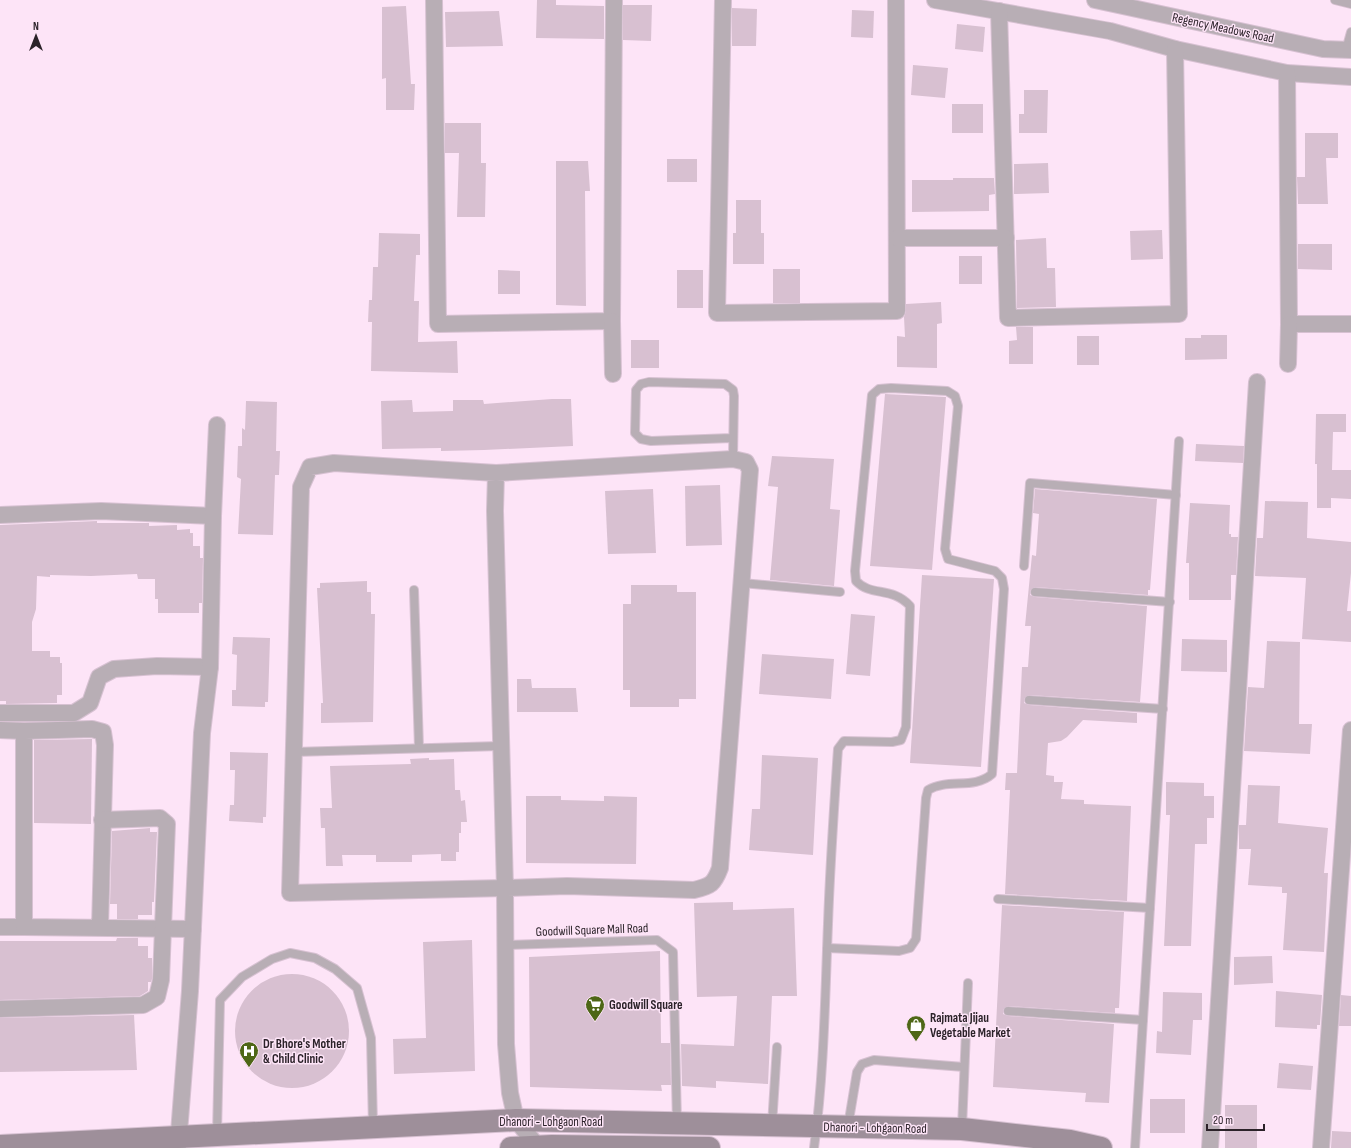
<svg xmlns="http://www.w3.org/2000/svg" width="1351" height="1148" viewBox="0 0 1351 1148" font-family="'Sofia Sans Condensed',sans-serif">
<rect width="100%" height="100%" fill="#fde4f7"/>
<g fill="#d8c0d1">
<path d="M537 0H556V5L604 6V39L536 38Z"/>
<path d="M623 5H652L651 41 623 40Z"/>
<path d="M406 6 411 84H415L414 110H386V78L382 79V7Z"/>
<path d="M732 8 757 9 756 46H732Z"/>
<path d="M852 10 874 11 873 38 851 37Z"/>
<path d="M499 11 503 46 446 47 445 12Z"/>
<path d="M957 24 985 27 983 52 955 49Z"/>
<path d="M913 65 948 68 945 98 911 95Z"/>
<path d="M1024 90H1048L1047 133H1019V114H1024Z"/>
<rect x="952" y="104" width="31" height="29"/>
<path d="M445 123H481V163H486L485 217H457L459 153H445Z"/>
<path d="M1305 133H1338V158H1326L1328 204H1298L1297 177H1305Z"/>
<rect x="667" y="159" width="30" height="23"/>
<path d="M556 161H588L590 191H585L586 306 556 305Z"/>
<path d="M1048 163 1049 193 1014 194V164Z"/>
<path d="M953 178H994L995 194 989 195V211L912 212V180H953Z"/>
<path d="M736 200H761V233H764V264H733V233H736Z"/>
<path d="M1162 230 1163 259 1131 260 1130 231Z"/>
<path d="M379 233 420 234V255H416L414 301H419L418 342 457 341 458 373 371 371 372 322H368L369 300H372L373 267H378Z"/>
<path d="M1046 238 1047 268H1055L1056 307 1017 308 1016 240Z"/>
<path d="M1298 244H1332V270L1298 269Z"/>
<rect x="959" y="256" width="23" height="28"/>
<rect x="773" y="269" width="27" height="34"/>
<path d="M498 270 520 271V294H498Z"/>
<rect x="677" y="270" width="26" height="38"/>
<path d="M941 302 942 323 937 324V368L897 367V336L905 337 904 317 906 311V304Z"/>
<path d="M1016 327H1033V364H1009V341L1017 340Z"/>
<path d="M1201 335H1227V359L1185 360V338H1201Z"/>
<rect x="1077" y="336" width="22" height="29"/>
<rect x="631" y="340" width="28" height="28"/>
<path d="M885 394 946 397 932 570 870 566Z"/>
<path d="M552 399H571L573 446 484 450 441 451V448L382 449 381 401 412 400 413 412 453 411V400H483L484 404Z"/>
<path d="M246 401 277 402 276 451H280L279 475H275L273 535 238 534 241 479 237 477 238 446H242V428L245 430Z"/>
<path d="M1316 414H1346V432H1333L1332 470H1351V499L1331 498V508H1317V464H1315Z"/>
<path d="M1196 444 1244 446 1243 463 1195 461Z"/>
<path d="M772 456 834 459 830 509 840 510 834 586 770 580 778 487 768 486Z"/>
<path d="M720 485 722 545 686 546 685 486Z"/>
<path d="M653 489 656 553 608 554 605 491Z"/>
<path d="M1035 489 1157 499 1150 590H1148V595L1035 587 1030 591V595L1035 597 1147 606 1140 702 1029 695 1024 699V703L1029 705 1137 713V723L1083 720 1067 737 1061 741 1048 743 1046 775 1054 776V782H1063L1061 799 1084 800V804L1131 806 1127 901 1005 894 1010 790H1005L1006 773H1017L1022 667H1028L1031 626H1025L1032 555 1036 556 1039 514 1033 513Z"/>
<path d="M1265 501 1308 502 1307 538 1351 542V573L1347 611H1351V642L1302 639 1306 578 1255 576 1257 538H1263Z"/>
<path d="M1190 503 1230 505 1229 534H1231V537H1238L1236 575H1231V600H1189V563H1186Z"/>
<path d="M97 521V523H149V526L177 525V530L190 529V533H193V546H200V558H203L202 603H199V613H158V599H155V579H138L137 574 91 576 50 575V577L37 576 36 609 32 622V651H50V657H60V663H62V695H57V703L6 704V701H0V525Z"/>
<path d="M922 575 994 579 981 767 910 763Z"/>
<path d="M367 581V592H371V614H375L373 722 321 723V703H323L317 588H320V583Z"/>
<path d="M631 585H677V592H696V699H679V707H630V690H623V604H631Z"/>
<path d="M851 614 875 616 870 676 846 674Z"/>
<path d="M233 637 270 638 268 702H265V707L232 706V690H236L237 655 232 654Z"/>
<path d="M1182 639 1227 640V672L1181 671Z"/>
<path d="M1267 641 1300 642 1299 724H1312L1310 754 1244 751 1248 687 1264 688Z"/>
<path d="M762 654 834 659 831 699 759 694Z"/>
<path d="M517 679H531L532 688H576L578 712H517Z"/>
<path d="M92 739 91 824 34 823V740Z"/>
<path d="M230 752 268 753 266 817H263V823L229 821 230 805H234L235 770H230Z"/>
<path d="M762 755 818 758 813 855 749 850 752 809H760Z"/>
<path d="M429 758V760L454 759 455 790H460L461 801 465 800 467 822H461V833H459V852H456V861H441V854L412 855V862H376V855H342L343 866H326L325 828H321L320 808H332L330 766 411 764 410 759Z"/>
<path d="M1166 782 1204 783V796H1214V818H1207V844H1195L1191 946H1164L1170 815H1166Z"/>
<path d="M1248 785 1280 786 1278 823 1328 828 1324 873H1328L1324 952 1283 950 1287 893H1282V887L1248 885 1251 849H1239V825H1246Z"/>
<path d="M526 796H561V800L604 801V796L637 797 636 864 526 863Z"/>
<path d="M150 828V832H157L154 902H152V915H138V919H117V904H110L112 831Z"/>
<path d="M733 902V910L794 908 797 996H772L768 1084 716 1081V1088L682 1086 681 1044 734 1046 737 996 697 997 694 903Z"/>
<path d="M1002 905 1124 912 1119 1008H1115V1013L1008 1006 1003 1010V1014L1008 1016 1114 1024 1109 1103 1085 1102 1086 1093 993 1087Z"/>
<path d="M117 938H138V946H148V958H152V979L151 982H148V991L140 996 0 1000V941H116Z"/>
<path d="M472 940 475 1071 394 1074 393 1039 426 1038 423 942Z"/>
<path d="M660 951 661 1043H670L671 1085H661L662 1091 530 1087 529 957Z"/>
<path d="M1272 956 1273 983 1234 985V957Z"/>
<circle cx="292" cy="1031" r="57"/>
<path d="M1276 991 1322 995 1320 1025H1317V1029L1275 1027Z"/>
<path d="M1163 992 1202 993V1020H1193L1191 1055 1156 1053 1157 1031 1162 1032Z"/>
<path d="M1341 995 1351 996V1026H1339Z"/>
<path d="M134 1015 137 1070 0 1072V1018Z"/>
<path d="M1279 1063 1313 1066 1311 1090 1277 1088Z"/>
<rect x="1150" y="1099" width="35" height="34"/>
<rect x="1225" y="1105" width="32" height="43"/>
<path d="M1332 1131 1351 1132V1148H1331Z"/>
</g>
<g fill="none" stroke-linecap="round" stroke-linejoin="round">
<g stroke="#d7c1d2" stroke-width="10">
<g id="lane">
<path d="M1335 0 1351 4"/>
<path d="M1346 50 1351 32"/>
<path d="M732 438 651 441 641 439 635 433 636 390 641 384 649 382 725 384 733 390 734 396 733 459"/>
<path d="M1024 566 1030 483 1176 495"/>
<path d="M742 583 840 592"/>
<path d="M414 590 419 748"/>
<path d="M1035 592 1170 602"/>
<path d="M1029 700 1163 709"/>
<path d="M294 752 500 746"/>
<path d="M998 899 1150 908"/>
<path d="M505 945 657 940 673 952 677 1123"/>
<path d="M1008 1011 1143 1020"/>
<path d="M772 1125 777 1047"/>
<path d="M848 1126 857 1072 862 1064 874 1060 964 1067"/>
<path d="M962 1128 968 983"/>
<path d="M217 1134 220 1000 242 977 272 959 290 953 315 958 335 969 357 988 371 1038 373 1126"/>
<path d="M814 1148C824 1074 825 999 828 924 830 866 834 807 838 749L844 741 892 742 901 740 906 727 910 606C892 586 871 597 856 581L855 571 872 395 879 389 891 388 947 391 955 396 958 406 945 549 948 559 995 571 1002 578 1004 589 992 774C974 790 948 778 928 790L926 798 916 939 910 948 899 951 827 948"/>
<path d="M1135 1148 1179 441"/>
</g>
</g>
<g stroke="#d7c1d2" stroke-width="18">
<g id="street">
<path d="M434 0 438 324 612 321 614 0"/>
<path d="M723 0 717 313 897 311 896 0"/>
<path d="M935 0 1110 31 1175 49 1287 73 1351 77"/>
<path d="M1095 0 1323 49 1351 50"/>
<path d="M999 11 1008 318 1179 314 1175 49"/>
<path d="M1287 73 1289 324H1351"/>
<path d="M897 238H1006"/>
<path d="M612 321 613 374"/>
<path d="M1288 364 1289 324"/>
<path d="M496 473 334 463 310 467 301 487 290 893 505 888 495 511 496 473 733 459 746 462 750 470 720 868C714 884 711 886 694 890L567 886 505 888 506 1044 510 1093 516 1120 539 1148"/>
<path d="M0 515 101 511 213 516"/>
<path d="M0 713H74L90 703 99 677 114 669 157 666 210 667"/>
<path d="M0 730 24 731"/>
<path d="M0 927H24"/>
<path d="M100 927 105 745 103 732 92 729 24 731V927L193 929"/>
<path d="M0 1009 143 1005 157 997 161 980 167 824 160 818 102 820"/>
<path d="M178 1146 190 991 202 733 210 667 213 516 217 425"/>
<path d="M1210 1148 1257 382"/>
<path d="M1321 1148 1351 730"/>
</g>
</g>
<g stroke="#d7c1d2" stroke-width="24">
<g id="secondary">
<path d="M0 1146 516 1120 962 1129 1070 1141 1101 1148"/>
<path d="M511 1148 552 1146 709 1148"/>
</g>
</g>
<use href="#lane" stroke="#b8aeb5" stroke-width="8"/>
<use href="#street" stroke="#b8aeb5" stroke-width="16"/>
<use href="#secondary" stroke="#9e8f9a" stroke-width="22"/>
</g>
<defs>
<g id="supermarket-pin" transform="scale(1)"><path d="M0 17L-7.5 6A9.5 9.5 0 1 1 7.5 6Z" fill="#4e6716" stroke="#fde4f7"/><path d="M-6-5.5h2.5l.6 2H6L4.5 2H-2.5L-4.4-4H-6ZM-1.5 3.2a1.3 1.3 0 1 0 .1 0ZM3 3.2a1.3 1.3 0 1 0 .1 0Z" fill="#fff"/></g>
<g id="shop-pin" transform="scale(1)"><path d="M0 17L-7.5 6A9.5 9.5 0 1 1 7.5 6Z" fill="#4e6716" stroke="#fde4f7"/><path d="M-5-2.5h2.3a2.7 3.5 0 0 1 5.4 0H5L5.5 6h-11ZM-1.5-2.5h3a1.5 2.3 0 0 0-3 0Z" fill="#fff"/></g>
<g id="hospital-pin" transform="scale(1)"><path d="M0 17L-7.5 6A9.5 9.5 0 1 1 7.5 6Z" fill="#4e6716" stroke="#fde4f7"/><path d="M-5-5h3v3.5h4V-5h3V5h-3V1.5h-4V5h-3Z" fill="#fff"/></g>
</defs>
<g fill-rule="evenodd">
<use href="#supermarket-pin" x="595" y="1005"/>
<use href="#shop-pin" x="916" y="1025"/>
<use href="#hospital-pin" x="249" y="1051"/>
</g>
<g text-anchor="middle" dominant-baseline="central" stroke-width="3" stroke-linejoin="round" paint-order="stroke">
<g font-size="13" fill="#2b2229" stroke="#fde4f7">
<text transform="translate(1223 28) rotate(12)">Regency Meadows Road</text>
<text transform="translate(592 930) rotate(-2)">Goodwill Square Mall Road</text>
<text x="551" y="1122">Dhanori - Lohgaon Road</text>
<text transform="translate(875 1128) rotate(1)">Dhanori - Lohgaon Road</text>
</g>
<g font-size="13" font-weight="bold" fill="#2b2229" stroke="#fde4f7" text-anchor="start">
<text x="609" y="1005">Goodwill Square</text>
<text x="930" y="1018">Rajmata Jijau<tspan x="930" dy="15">Vegetable Market</tspan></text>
<text x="263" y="1044">Dr Bhore's Mother<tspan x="263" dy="15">&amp; Child Clinic</tspan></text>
</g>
</g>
<g transform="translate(36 36)" stroke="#fde4f7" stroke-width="3" paint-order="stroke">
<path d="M0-3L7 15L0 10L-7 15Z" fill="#2b2229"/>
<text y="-6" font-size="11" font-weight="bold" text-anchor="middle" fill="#2b2229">N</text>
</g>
<path d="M1207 1124v6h57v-6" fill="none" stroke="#2b2229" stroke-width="2"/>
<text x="1213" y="1124" font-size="12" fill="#2b2229" stroke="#fde4f7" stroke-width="3" paint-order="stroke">20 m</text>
</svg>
